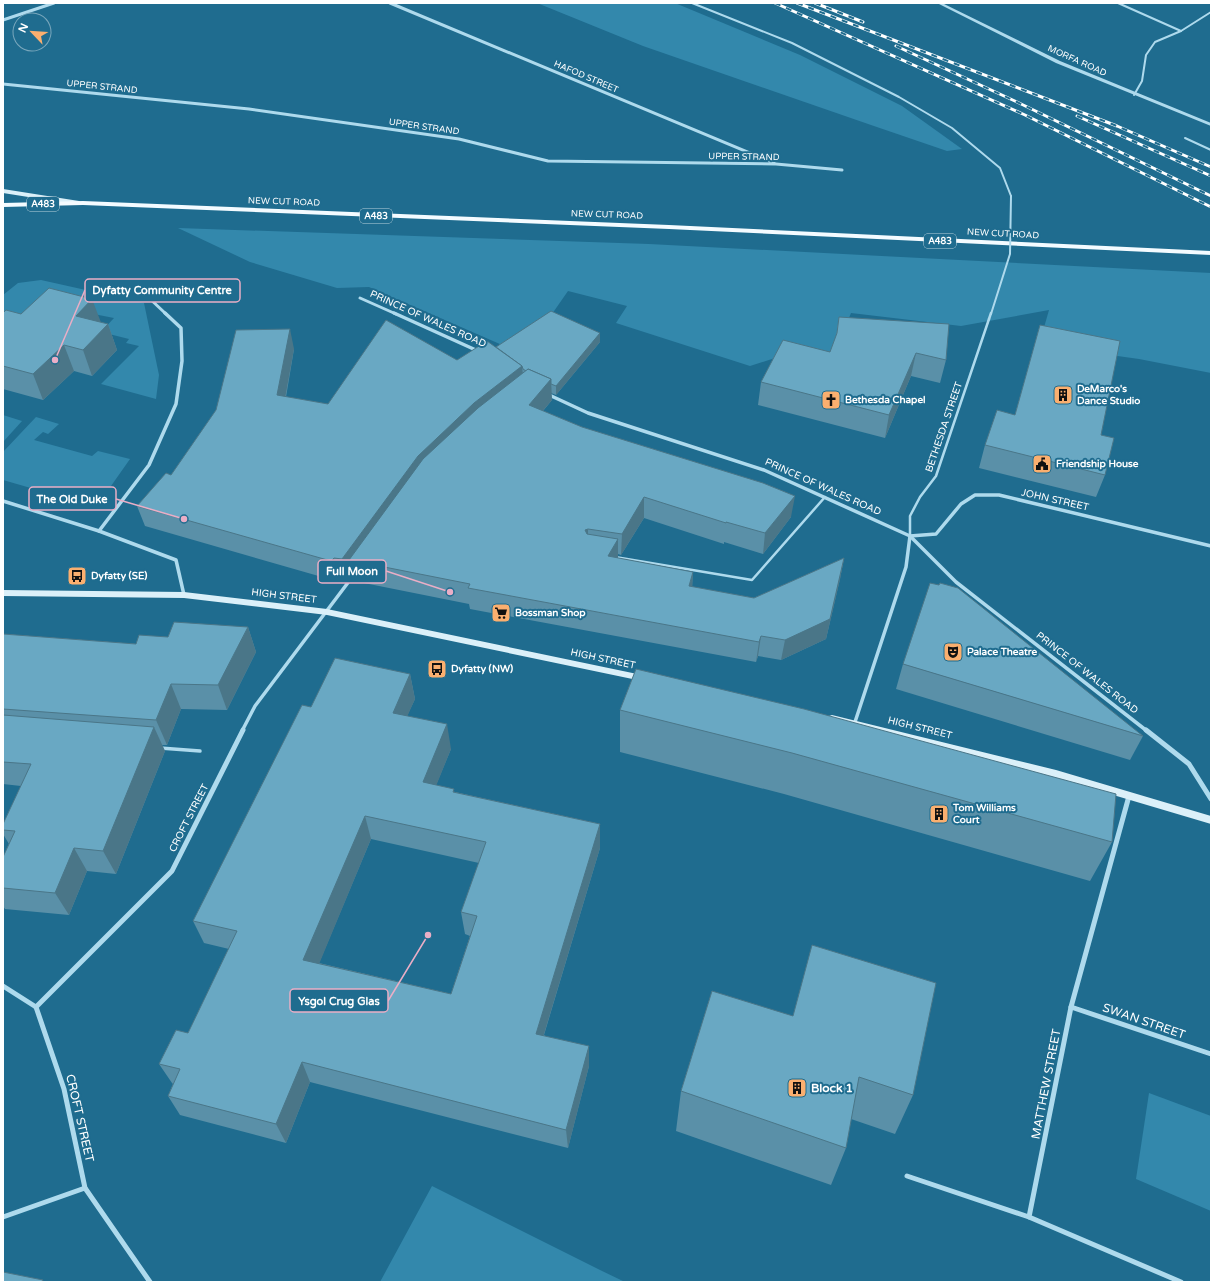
<svg xmlns="http://www.w3.org/2000/svg" width="1214" height="1285" viewBox="0 0 1214 1285" font-family="'Varela Round',sans-serif">
<rect width="100%" height="100%" fill="#1f6c8f"/>
<g fill="#3388ac">
<path d="M537 3H675L800 55 902 106 962 149 947 151 871 125 643 46Z"/>
<path d="M178 228 649 244 1211 273V373L1139 359 1039 345 1049 310 961 326 851 313 827 372 775 358 750 366 616 323 627 306 568 291 552 314 509 348 369 287 337 288 250 262Z"/>
<path d="M41 280 144 303 159 375 156 399 101 384 139 346 126 343 129 339 101 332 114 318 63 308 3 345V295L18 283Z"/>
<path d="M3 415 22 421 3 442Z"/>
<path d="M36 417 59 424 48 434 43 432 34 440 92 456 98 451 130 459 111 486 93 506 3 480V452Z"/>
<path d="M1149 1093 1211 1116V1211L1136 1179Z"/>
<path d="M432 1186 600 1270 625 1282H380Z"/>
</g>
<g fill="none" stroke-linecap="round" stroke-linejoin="round">
<g stroke="#aedaed" stroke-width="2">
<path d="M692 3 792 43 899 97 952 128 1000 168 1011 196"/>
<path d="M1118 3 1181 31"/>
<path d="M1134 95 1142 81 1146 55 1155 42 1181 31 1211 12"/>
<path d="M1185 138 1211 150"/>
</g>
<g stroke="#aedaed" stroke-width="2.5">
<path d="M910 536V516L920 497 936 476 989 319"/>
<path d="M615 557 752 580 825 497"/>
</g>
<path stroke="#aedaed" stroke-width="3.5" d="M160 748 200 751"/>
<g stroke="#aedaed" stroke-width="3">
<path d="M390 3 774 163"/>
<path d="M3 20 54 3"/>
<path d="M3 84 249 109 459 139 548 161 776 164 842 170"/>
<path d="M147 296 166 314"/>
<path d="M360 298 396 314"/>
</g>
<g stroke="#aedaed" stroke-width="3.5">
<path d="M394 313 478 351"/>
<path d="M547 394 588 413 764 470 910 536 956 582 1147 731"/>
<path d="M3 501 99 531 176 560 184 595"/>
<path d="M99 531 149 465 176 404 182 361 181 328 165 313"/>
<path d="M910 536 936 534 961 504 975 495H999L1211 546"/>
<path d="M855 722 906 567 910 536"/>
<path d="M242 731 255 706 356 572"/>
</g>
<g stroke="#aedaed" stroke-width="5">
<path d="M1146 730 1189 764 1211 799"/>
<path d="M1129 796 1071 1007 1029 1217 1181 1282"/>
<path d="M3 986 36 1007"/>
<path d="M1071 1007 1211 1054"/>
<path d="M907 1176 1029 1217"/>
<path d="M3 1217 85 1188"/>
<path d="M150 1282 85 1188 64 1089 36 1007 172 871 243 730"/>
</g>
<path fill="#aedaed" fill-rule="evenodd" d="M937 3H942L1060 61 1211 123V126L1056 63Z"/>
<g fill="#dbf0f9" fill-rule="evenodd">
<path d="M3 189 79 201 82 203 79 205 3 193Z"/>
<path d="M3 590 184 592 327 609 642 675 645 676 646 678 645 680 642 681 327 615 184 598 3 596Z"/>
<path d="M832 715 1056 770 1211 816V824L1056 778 832 721 829 720 828 718 829 716Z"/>
</g>
<path fill="#f4fbff" fill-rule="evenodd" d="M83 201 669 225 1211 251V255L669 229 83 205 3 207V203Z"/>
<g stroke="#fff" stroke-width="3">
<g id="rail">
<path d="M775 3 1025 115 1211 207"/>
<path d="M797 3 1117 126 1211 167"/>
<path d="M815 3 863 22"/>
<path d="M896 46 1017 102 1211 196"/>
<path d="M1077 116 1211 176"/>
</g>
</g>
<use href="#rail" stroke="#1f6c8f" stroke-width="2" stroke-dasharray="6" stroke-linecap="butt"/>
<path stroke="#aedaed" stroke-width="2" d="M991 314 1010 254 1011 196"/>
<path stroke="#aedaed" stroke-width="2.5" d="M989 319 991 313"/>
</g>
<g fill="#5a90a8" fill-rule="evenodd">
<path d="M3 313 100 322 108 324 117 350 92 376 74 371 43 400 3 389Z"/>
<path d="M839 317 946 360 940 383 911 376 885 438 758 405 761 382 830 352 836 337Z"/>
<path d="M1040 325 1101 435 1105 475 1096 497 979 468 985 445 1015 415Z"/>
<path d="M600 342 556 395 551 393 552 400 543 411 791 517 763 554 724 542V544L644 518 621 555 618 554V558L693 572 692 587 754 598 844 558 840 579 826 639 781 660 758 656 756 662 470 609 469 604 354 581 352 572 347 579 338 577 336 581 145 526 137 506 171 475 294 349 286 397 328 404 496 347Z"/>
<path d="M248 627 256 652 227 710 181 709 167 745H162L165 751 116 874 87 871 69 915 5 909 3 906V857L9 844 3 834V824L21 786 3 784V634L136 644 168 637Z"/>
<path d="M903 664 1143 736 1130 760 896 689Z"/>
<path d="M636 669 1112 842 1090 881 784 794 620 752V710Z"/>
<path d="M410 674 415 699 407 716 451 749 436 785 455 792 600 824V848L544 1035 589 1066 568 1148 310 1082 286 1143 180 1115 168 1096 173 1084 172 1083 159 1064 188 1033 229 949 204 943 193 921 311 707ZM371 839 479 863 461 912 465 934 470 936 451 994 319 963Z"/>
<path d="M712 991 913 1095 895 1134 851 1119 846 1148 831 1185 676 1131 681 1091Z"/>
</g>
<g fill="#4a7688">
<path d="M92 299 102 325 76 316Z"/>
<path d="M108 324 117 350 92 376 83 350Z"/>
<path d="M290 329 294 349 282 415 277 395Z"/>
<path d="M600 333V342L556 395V386Z"/>
<path d="M64 345 74 371 43 400 33 374Z"/>
<path d="M916 353 911 376 885 438 889 415Z"/>
<path d="M522 366 524 386 349 560 352 572 347 579 342 559 418 456 474 403Z"/>
<path d="M551 379 552 400 530 426 529 405Z"/>
<path d="M795 496 791 517 763 554 765 533Z"/>
<path d="M644 497V518L621 555 622 534Z"/>
<path d="M588 529V549L585 530Z"/>
<path d="M618 539V560L608 556Z"/>
<path d="M334 558 338 577 336 581 331 561Z"/>
<path d="M844 558 840 579 826 639 781 660 785 640Z"/>
<path d="M693 572 692 592 689 586Z"/>
<path d="M248 627 256 652 227 710 218 685Z"/>
<path d="M761 636 758 656 756 662 759 642Z"/>
<path d="M410 674 415 699 398 737 393 713Z"/>
<path d="M171 684 181 709 167 745 156 720Z"/>
<path d="M447 724 451 749 428 806 423 782Z"/>
<path d="M154 727 165 751 116 874 103 851Z"/>
<path d="M365 816 371 839 312 981 303 960Z"/>
<path d="M600 824V848L538 1054 536 1034Z"/>
<path d="M74 848 87 871 69 915 55 893Z"/>
<path d="M589 1046V1066L568 1148 566 1130Z"/>
<path d="M302 1062 310 1082 286 1143 276 1124Z"/>
</g>
<g fill="#69a8c3" stroke="#4a7688" fill-rule="evenodd">
<path d="M49 288 92 299 76 316 108 324 83 350 64 345 33 374 3 366V313L6 310 21 314Z"/>
<path d="M551 311 600 333 556 386 551 384V379L528 369 526 371 523 369 522 366 496 347Z"/>
<path d="M839 317 949 324 946 360 916 353 889 415 761 382 783 340 830 352 837 333Z"/>
<path d="M386 320 457 360 487 341 522 366 474 403 418 456 342 559 334 558 331 561 137 506 166 473 171 475 216 410 236 330 290 329 277 395 328 404Z"/>
<path d="M1040 325 1120 341 1101 435 1114 438 1105 475 985 445 997 410 1015 415Z"/>
<path d="M528 369 551 379 529 405 582 427 763 483 795 496 765 533 726 522V523L644 497 622 534 588 529 585 530 587 534 618 539 608 556 693 572 689 586 754 598 844 558 830 619 785 640 761 636 759 642 468 588 470 584 349 560 423 459 478 408Z"/>
<path d="M930 583 939 585 940 583 958 588 1143 736 903 664Z"/>
<path d="M174 622 248 627 218 685 171 684 156 720 3 709V634L136 644 139 635 168 637Z"/>
<path d="M335 658 410 674 393 713 447 724 423 782 454 789 453 792 600 824 536 1034 589 1046 566 1130 302 1062 276 1124 168 1096 180 1069 159 1064 176 1030 188 1033 237 931 193 921 302 705 311 707ZM365 816 486 842 461 912 477 916 451 994 303 960Z"/>
<path d="M636 669 804 709 1116 794 1112 842 792 753 620 710Z"/>
<path d="M3 715 154 727 103 851 74 848 55 893 3 888V857L15 831 3 830V824L31 764 3 762Z"/>
<path d="M812 945 936 983 913 1095 859 1077 846 1148 681 1091 712 991 793 1016Z"/>
<path d="M3 1272 43 1280 42 1282H3Z"/>
</g>
<defs>
<g id="building-square" transform="scale(1)"><rect x="-9" y="-9" width="18" height="18" rx="4" fill="#faaf6f" stroke="#1f6c8f"/><path d="M-4-6H4V6H1V3H-1V6H-4ZM-2.5-4.3h1.7v1.8h-1.7ZM.8-4.3h1.7v1.8H.8ZM-2.5-1h1.7V.8h-1.7ZM.8-1h1.7V.8H.8Z" fill="#111"/></g>
<g id="church-square" transform="scale(1)"><rect x="-9" y="-9" width="18" height="18" rx="4" fill="#faaf6f" stroke="#1f6c8f"/><path d="M-1.2-6h2.4v3.5h3.3v2.4h-3.3V6h-2.4V-.1h-3.3v-2.4h3.3Z" fill="#111"/></g>
<g id="civic-square" transform="scale(1)"><rect x="-9" y="-9" width="18" height="18" rx="4" fill="#faaf6f" stroke="#1f6c8f"/><path d="M-.6-6.5H3V-4.5H.6V-3L4-1V1h2V6H-6V1h2V-1L-.6-3ZM-1.2 2.5V6h2.4V2.5Z" fill="#111"/></g>
<g id="bus-square" transform="scale(1)"><rect x="-9" y="-9" width="18" height="18" rx="4" fill="#faaf6f" stroke="#1f6c8f"/><path d="M-5-6H5V4H4V6H2V4H-2V6H-4V4H-5ZM-3.5-4V0h7V-4ZM-3.5 1.2v1.5H-2V1.2ZM2 1.2v1.5H3.5V1.2Z" fill="#111"/></g>
<g id="supermarket-square" transform="scale(1)"><rect x="-9" y="-9" width="18" height="18" rx="4" fill="#faaf6f" stroke="#1f6c8f"/><path d="M-6-5.5h2.5l.6 2H6L4.5 2H-2.5L-4.4-4H-6ZM-1.5 3.2a1.3 1.3 0 1 0 .1 0ZM3 3.2a1.3 1.3 0 1 0 .1 0Z" fill="#111"/></g>
<g id="theatre-square" transform="scale(1)"><rect x="-9" y="-9" width="18" height="18" rx="4" fill="#faaf6f" stroke="#1f6c8f"/><path d="M-5-5.5Q0-4 5-5.5V0Q5 5 0 6Q-5 5-5 0ZM-3.3-2.5H-1v1.5H-3.3ZM1-2.5H3.3v1.5H1ZM-2.8 1Q0 5.5 2.8 1Z" fill="#111"/></g>
</defs>
<g fill-rule="evenodd">
<use href="#building-square" x="1063" y="395"/>
<use href="#church-square" x="831" y="400"/>
<use href="#civic-square" x="1042" y="464"/>
<use href="#bus-square" x="77" y="576"/>
<use href="#supermarket-square" x="501" y="613"/>
<use href="#theatre-square" x="953" y="652"/>
<use href="#bus-square" x="437" y="669"/>
<use href="#building-square" x="939" y="814"/>
<use href="#building-square" x="797" y="1088"/>
</g>
<g text-anchor="middle" dominant-baseline="central" stroke-width="4" stroke-linejoin="round" paint-order="stroke">
<g font-size="9" fill="#fff" stroke="#1f6c8f">
<text transform="translate(1077 61) rotate(24)">MORFA ROAD</text>
<text transform="translate(586 77) rotate(23)">HAFOD STREET</text>
<text transform="translate(102 87) rotate(6)">UPPER STRAND</text>
<text transform="translate(424 127) rotate(8)">UPPER STRAND</text>
<text transform="translate(744 157) rotate(1)">UPPER STRAND</text>
<text transform="translate(284 202) rotate(2)">NEW CUT ROAD</text>
<text transform="translate(607 215) rotate(2)">NEW CUT ROAD</text>
<text transform="translate(1003 234) rotate(3)">NEW CUT ROAD</text>
</g>
<g fill="#1f6c8f" stroke="#bcd3dd" stroke-width="1">
<rect x="27" y="197" width="32" height="14" rx="3"/>
<rect x="360" y="209" width="32" height="14" rx="3"/>
<rect x="924" y="234" width="32" height="14" rx="3"/>
</g>
<g font-size="9" font-weight="bold" fill="#fff">
<text x="43" y="204">A483</text>
<text x="376" y="216">A483</text>
<text x="940" y="241">A483</text>
</g>
<g font-size="10" fill="#fff" stroke="#1f6c8f">
<text transform="translate(428 319) rotate(24)">PRINCE OF WALES ROAD</text>
<text transform="translate(944 427) rotate(-71)">BETHESDA STREET</text>
<text transform="translate(823 487) rotate(24)">PRINCE OF WALES ROAD</text>
<text transform="translate(1055 500) rotate(13)">JOHN STREET</text>
<text transform="translate(284 596) rotate(7)">HIGH STREET</text>
<text transform="translate(603 659) rotate(12)">HIGH STREET</text>
<text transform="translate(1087 673) rotate(38)">PRINCE OF WALES ROAD</text>
<text transform="translate(920 728) rotate(14)">HIGH STREET</text>
<text transform="translate(189 818) rotate(-63)">CROFT STREET</text>
</g>
<g font-size="10" font-weight="bold" fill="#fff" stroke="#1f6c8f" text-anchor="start">
<text x="1077" y="389">DeMarco's<tspan x="1077" dy="12">Dance Studio</tspan></text>
<text x="845" y="400">Bethesda Chapel</text>
<text x="1056" y="464">Friendship House</text>
<text x="91" y="576">Dyfatty (SE)</text>
<text x="515" y="613">Bossman Shop</text>
<text x="967" y="652">Palace Theatre</text>
<text x="451" y="669">Dyfatty (NW)</text>
<text x="953" y="808">Tom Williams<tspan x="953" dy="12">Court</tspan></text>
</g>
<g font-size="12" fill="#fff" stroke="#1f6c8f">
<text transform="translate(1144 1021) rotate(19)">SWAN STREET</text>
<text transform="translate(1046 1084) rotate(-79)">MATTHEW STREET</text>
<text transform="translate(80 1118) rotate(77)">CROFT STREET</text>
</g>
<g font-size="12" font-weight="bold" fill="#fff" stroke="#1f6c8f" text-anchor="start">
<text x="811" y="1088">Block 1</text>
</g>
</g>
<path fill="none" stroke="#eaaec6" stroke-width="1.5" d="M55 360L85 290M184 519L116 499M450 592L386 571M428 935L388 1001"/>
<g fill="#eaaec6" stroke="#1f6c8f" stroke-width="1.5">
<circle cx="55" cy="360" r="4"/>
<circle cx="184" cy="519" r="4"/>
<circle cx="450" cy="592" r="4"/>
<circle cx="428" cy="935" r="4"/>
</g>
<g fill="#1f6c8f" stroke="#eaaec6" stroke-width="1.5">
<rect x="85" y="279" width="155" height="23" rx="4"/>
<rect x="29" y="487" width="87" height="23" rx="4"/>
<rect x="318" y="560" width="68" height="23" rx="4"/>
<rect x="290" y="989" width="98" height="23" rx="4"/>
</g>
<g font-size="11" text-anchor="middle" font-weight="bold" fill="#fff">
<text x="162" y="294">Dyfatty Community Centre</text>
<text x="72" y="503">The Old Duke</text>
<text x="352" y="575">Full Moon</text>
<text x="339" y="1005">Ysgol Crug Glas</text>
</g>
<rect width="1214" height="1285" fill="none" stroke="#ffffff" stroke-width="8"/>
<g transform="translate(32 32) rotate(295)"><circle r="19" fill="#1f6c8f" stroke="#79a7bc"/>
<path d="M0-3L7 15L0 10L-7 15Z" fill="#faaf6f"/>
<text y="-6" font-size="11" font-weight="bold" text-anchor="middle" fill="#ffffff">N</text>
</g>
</svg>
